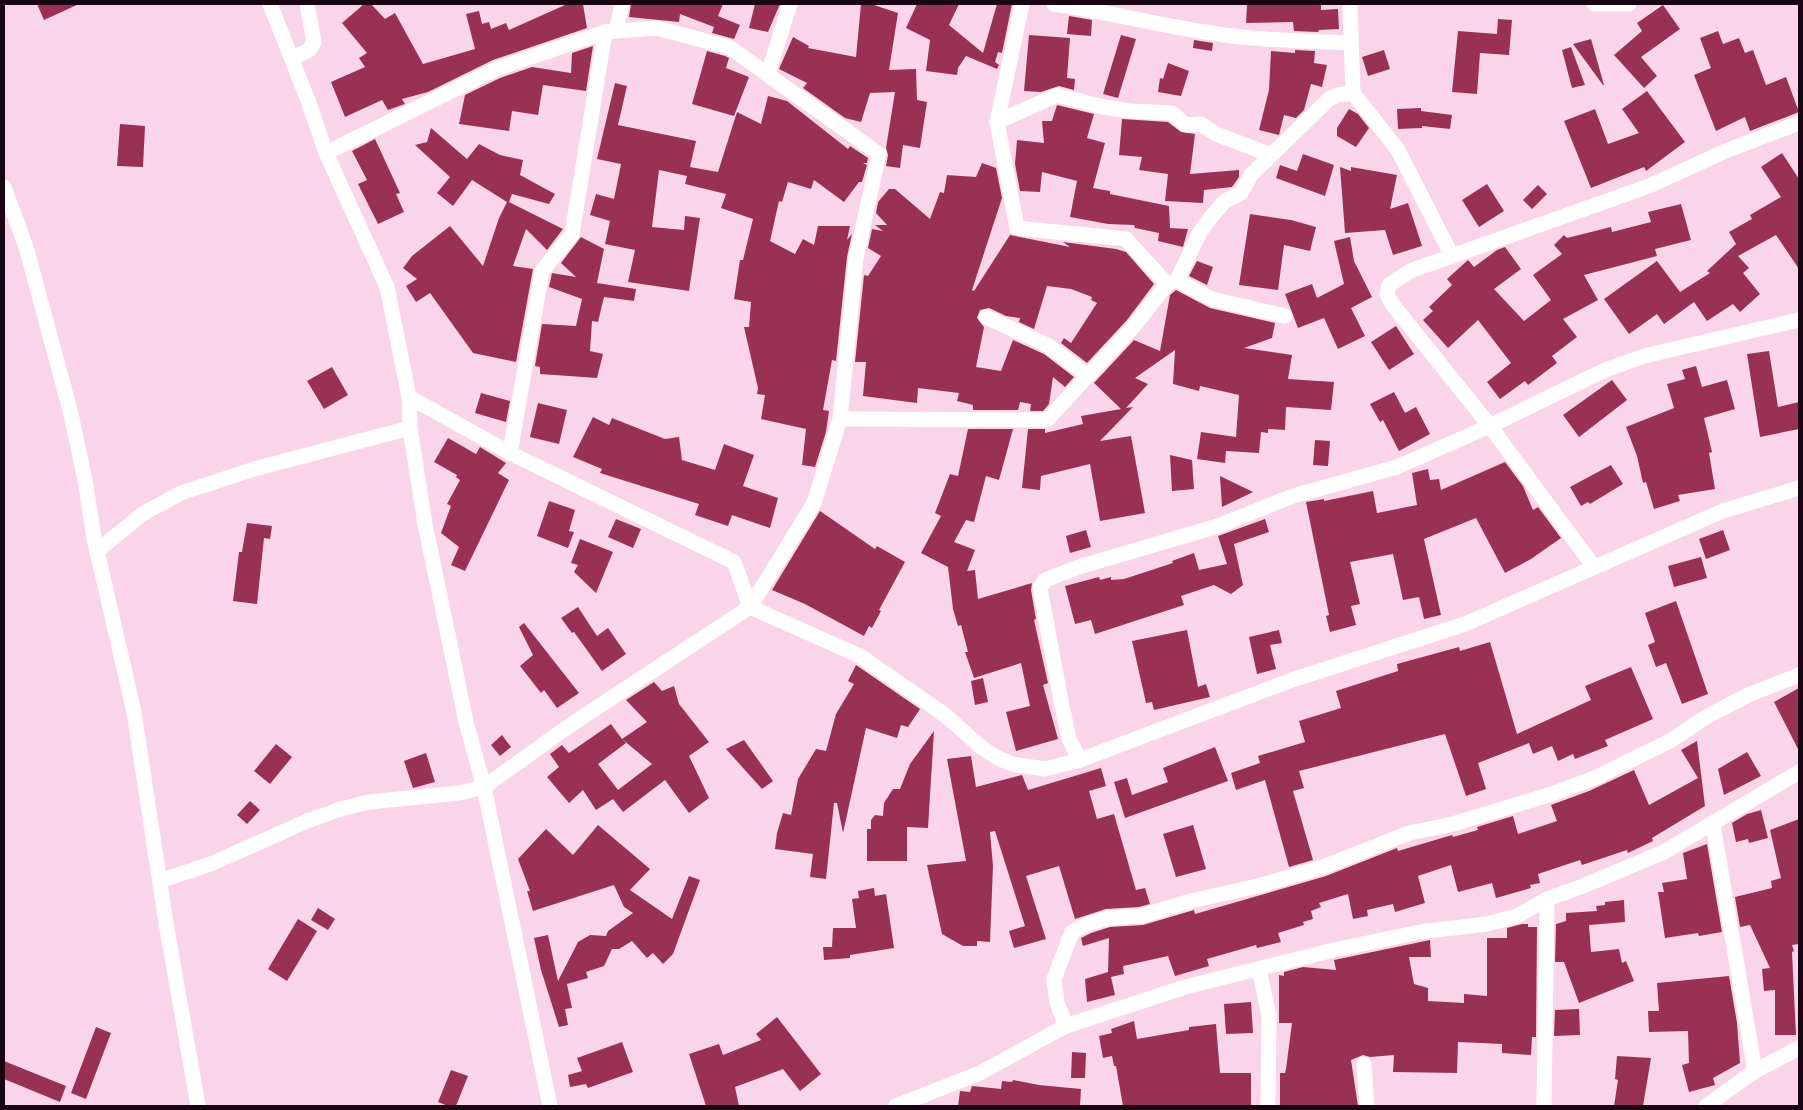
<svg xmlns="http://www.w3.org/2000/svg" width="1803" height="1110" viewBox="0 0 1803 1110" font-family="'Titillium Web',sans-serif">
<rect width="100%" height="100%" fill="#fad5ea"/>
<g fill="#993155" fill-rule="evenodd">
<path d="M37 4H79L44 20Z"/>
<path d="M364 4H371L385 19 395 13 423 64 475 49 466 14 479 11 482 24 489 22 491 29 506 23 509 30 565 5 583 4 587 28 493 60 428 92 402 99 405 104 388 110 382 100 345 117 331 82 365 67 359 58 367 53 342 23Z"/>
<path d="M631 4H723L718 16 740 25 734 39 712 33 714 27 680 14 679 22 629 17Z"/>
<path d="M755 4H780L768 32 749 28Z"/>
<path d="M861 4H871L898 13 889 70 916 69 917 100 927 102 920 148 903 145 900 168 886 166 888 155 886 148 895 92 870 93 861 122 845 118 803 88 807 83 779 69 793 37 809 46 808 48 856 57Z"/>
<path d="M917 4H959L949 25 983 53 997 4H1012L1002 53 998 52 995 62 999 65 997 69 966 56 958 68 957 75 926 71 930 40 906 28Z"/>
<path d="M1247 4H1321V10L1338 9 1339 29 1319 30 1318 32 1294 31 1293 22 1246 23Z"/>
<path d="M1663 5 1680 29 1641 57 1657 76 1644 88 1614 55 1642 31 1637 23Z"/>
<path d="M1069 16 1092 20 1091 36 1067 34Z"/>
<path d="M1498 19 1512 20 1509 55 1480 53 1477 94 1452 92 1458 31 1497 34Z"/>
<path d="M1718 31 1723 44 1739 38 1745 53 1753 50 1766 85 1786 77 1799 112 1750 131 1745 117 1716 131 1694 75 1711 68 1700 38Z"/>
<path d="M1029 35 1070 38 1067 78 1075 79 1074 90 1059 86 1041 92 1024 91Z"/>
<path d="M1121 35 1136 39 1118 98 1103 94Z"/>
<path d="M1591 39 1604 85H1603L1573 44Z"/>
<path d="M1194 40 1213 43 1212 51 1193 48Z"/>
<path d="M593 46 586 91 543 85 538 115 512 111 509 131 459 124 465 95 500 78 532 67 571 73 572 53Z"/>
<path d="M1571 47 1585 85 1572 88 1562 50Z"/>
<path d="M1295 50 1315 51 1314 63 1327 65 1322 87 1311 84 1304 110 1296 118 1284 115 1279 135 1259 130 1269 90 1271 51 1295 53Z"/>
<path d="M1384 50 1390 69 1368 76 1362 57Z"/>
<path d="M707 51 725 56 729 58 726 68 749 77 734 116 692 104Z"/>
<path d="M1168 63 1189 71 1181 96 1158 92 1160 78 1163 79Z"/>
<path d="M615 83 627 86 618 125 696 141 690 167 718 172 737 112 761 124 768 96 787 101 848 149 850 146 868 158 867 163H863L867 165 862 182H859L844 202 814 180 811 189 788 182 782 202 779 201 770 241 795 254 803 239 814 245 818 226H850L847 240 852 234 847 257 836 361 832 360 823 410 829 411 826 432 815 467 802 465 806 429 761 419 765 395 757 394 758 388 744 327H749L751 302 734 299 740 260H743L753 219 721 208 726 194 685 184 687 176 659 170 652 227 684 230 685 216 700 218 689 291 628 282 635 250 605 244 610 221 590 215 596 194 614 199 621 164 597 159Z"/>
<path d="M1647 91 1685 142 1646 171 1644 167 1639 169 1591 188 1564 121 1595 109 1608 144 1639 133 1622 109Z"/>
<path d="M1057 105 1094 114 1087 138 1105 143 1093 188 1110 191V194L1169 206 1170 228 1188 229 1183 247 1158 241 1159 233 1135 228 1134 225 1108 224 1070 217 1077 181 1042 172 1040 192 1020 191 1015 164 1017 140 1044 143 1042 121H1052Z"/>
<path d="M1421 108V111L1452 115 1450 129 1422 126V128L1398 129 1397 109Z"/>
<path d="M1349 109 1358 114 1369 128 1356 147 1337 136V128Z"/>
<path d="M1122 119 1168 122 1181 132 1195 134 1190 174 1239 170V177L1232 187 1204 190 1203 203 1165 201 1168 174 1139 170 1142 157 1119 155Z"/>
<path d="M120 124 145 126 143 167 117 166Z"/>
<path d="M431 128 467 159 479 144 500 155 523 160 520 175 555 194 549 204 512 194 509 202 563 229 547 250 526 229 513 266 533 269 516 362 473 353 430 293 416 302 406 286 417 279 403 268 412 256 450 226 483 266 499 218 507 202 472 180 453 206 437 193 450 177 415 145 427 142Z"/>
<path d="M375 139 400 193 396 194 404 212 378 224 358 184 367 180 352 151Z"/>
<path d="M1782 153 1799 179V269L1776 235 1738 256 1749 268 1743 273 1760 294 1740 312 1733 304 1707 321 1694 302 1664 324 1657 314 1629 334 1604 299 1657 261 1680 292 1710 273 1707 271 1736 244 1729 232 1752 219 1750 215 1781 197 1761 167Z"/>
<path d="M1303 154 1334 165 1325 196 1276 178 1280 165 1297 171Z"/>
<path d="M982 163 996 168 1002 198 972 290 974 291 1010 235 1070 247 1063 242 1116 249 1126 252 1154 284 1127 320 1087 363 1061 343 1064 338 1071 343 1097 303 1091 300 1092 297 1071 289 1047 286 1034 329 1019 322 1020 318 1006 316 989 308 980 310 977 318 984 327 976 367 1001 371 1013 340 1044 354 1074 377 1065 387 1053 377 1049 404 1043 411H1030L1031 404 1020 402 1018 410H973V405L957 401 959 393 918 388 917 403 863 396 866 362H855L864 275 868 276 881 256 868 248 872 229 883 231 875 225H887L876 213 878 202 889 189H895L930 219 940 192 944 193 947 175 976 177Z"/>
<path d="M1340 167 1351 171V167L1397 175 1390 209 1408 203 1422 246 1393 255 1385 230 1345 233Z"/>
<path d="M1487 184 1504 211 1479 227 1462 200Z"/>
<path d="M1538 185 1547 194 1532 209 1523 200Z"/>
<path d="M1681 204 1691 240 1655 249 1657 256 1584 275 1598 300 1563 319 1577 337 1552 356 1557 363 1528 385 1525 381 1500 399 1487 382 1511 363 1478 320 1448 348 1423 320 1433 311 1429 307 1452 285 1447 279 1468 260 1474 267 1497 250 1505 247 1521 269 1494 289 1524 321 1551 300 1533 275 1562 254 1554 245 1564 235 1567 238 1611 227 1612 232 1651 222 1648 212Z"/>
<path d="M1250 214 1291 220 1316 227 1310 251 1284 245 1278 290 1239 285Z"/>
<path d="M581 237 604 249 597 283 636 289 634 301 604 297 598 322 592 321 590 351 603 354 597 378 540 374V367L535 366 542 324 576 326 582 299 549 287 552 273 576 277 561 263Z"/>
<path d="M1350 237 1354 261 1372 297 1351 308 1365 336 1338 349 1324 318 1298 328 1285 294 1312 284 1317 298 1344 284 1334 241Z"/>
<path d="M1197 261 1213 267 1207 285 1189 276Z"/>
<path d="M1176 290 1210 308 1275 323 1272 338 1244 348 1292 355 1288 379 1334 382 1331 410 1286 407 1285 430 1268 429V433L1261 432 1259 453 1226 451 1225 463 1197 459 1201 432 1236 437 1239 395 1200 386 1199 391 1173 384 1175 350 1135 378 1148 384 1126 408 1133 407 1100 441 1131 436 1145 513 1100 521 1090 464 1041 476 1040 490 1022 488 1028 429H1045V433L1083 424 1081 416 1121 409 1094 383 1134 340 1160 351 1170 295Z"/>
<path d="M1396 326 1414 354 1389 370 1371 342Z"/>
<path d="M1769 351 1778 407 1799 402V429L1760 437 1747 354Z"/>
<path d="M1696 366 1702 387 1727 380 1735 409 1704 418 1712 452 1709 453 1715 489 1678 495 1680 501 1654 509 1646 482 1643 483 1637 456 1626 427 1674 408 1667 384 1685 379 1682 370Z"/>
<path d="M332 367 348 395 324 409 307 381Z"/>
<path d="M1612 380 1627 400 1579 437 1563 415Z"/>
<path d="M1394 392 1405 413 1416 407 1430 434 1399 451 1383 420 1380 422 1370 404Z"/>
<path d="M481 393 510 401 506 422 475 413Z"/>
<path d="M538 403 567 410 559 444 530 437Z"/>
<path d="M593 417 609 425 612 418 665 439 679 437 682 460 715 470 724 444 754 455 743 486 778 498 770 528 732 515 728 526 695 515 699 504 600 473 602 469 573 457Z"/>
<path d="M968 429H1013L999 480 986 476 974 522 966 520 954 542 975 550 967 571 975 570 978 599 1032 583 1031 590 1036 619 1034 620 1048 683 1043 685 1058 739 1016 751 1006 712 1030 706 1021 663 974 678 965 652H968L961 625 958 626 953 609 948 567 921 553 941 516 935 513 950 474 958 476Z"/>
<path d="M448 438 476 454 480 447 506 463 498 473 509 480 465 571 451 565 459 547 441 533 451 506 447 504 460 480 456 477 457 475 434 462Z"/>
<path d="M1315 440 1330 441 1328 466 1313 465Z"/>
<path d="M1170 455 1192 460 1194 489 1172 491Z"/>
<path d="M1505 462 1523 486 1533 510 1538 507 1561 538 1531 559 1505 573 1476 518 1424 539 1441 615 1424 619 1419 597 1403 600 1393 554 1350 562 1360 604 1351 606 1356 625 1330 632 1326 616 1329 615 1306 502 1324 499V501L1373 491 1377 513 1417 505 1412 473 1428 469 1430 480 1439 479 1441 490Z"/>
<path d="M1611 465 1623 484 1590 504 1588 502 1581 506 1570 487Z"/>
<path d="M1220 476 1253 492 1222 507Z"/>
<path d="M549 501 575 510 569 531 574 532 568 548 537 536Z"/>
<path d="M820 511 875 549 877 546 905 562 879 610 881 611 872 628 869 626 864 636 805 604 772 590Z"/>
<path d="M616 519 641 529 633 548 608 537Z"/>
<path d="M1265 519 1269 532 1234 544 1243 585 1231 594 1214 585 1181 596 1184 605 1095 634 1091 620 1075 624 1065 586 1099 577 1100 580 1111 577V580L1124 579 1173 563 1172 561 1194 553 1199 570 1227 564 1218 536Z"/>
<path d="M247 523 272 526 270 539 264 538 257 604 233 601 239 552H242Z"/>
<path d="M1086 530 1091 547 1070 553 1066 536Z"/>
<path d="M1723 530 1730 550 1706 559 1699 539Z"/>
<path d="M580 539 613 552 596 593 574 572 578 565 571 563Z"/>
<path d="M1701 557 1707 578 1674 587 1668 566Z"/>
<path d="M1676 601 1708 694 1682 704 1666 663 1656 667 1648 645 1655 642 1645 613Z"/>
<path d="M578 607 597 636 608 628 626 654 602 671 574 632 572 633 561 618Z"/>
<path d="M524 623 579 693 557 708 544 690 541 693 520 666 533 655 519 627Z"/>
<path d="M1187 630 1198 687 1206 684 1210 697 1154 710 1152 702 1146 703 1132 641Z"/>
<path d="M1279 630 1282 643 1270 645 1276 669 1257 674 1249 637Z"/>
<path d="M1490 642 1517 734 1591 700 1585 686 1631 667 1653 719 1605 740 1608 746 1575 759 1573 754 1558 761 1552 746 1533 754 1529 743 1478 763 1486 789 1466 796 1445 734 1299 771 1304 788 1293 791 1313 860 1289 867 1265 780 1236 790 1231 773 1260 763 1258 756 1305 742 1299 721 1341 708 1336 691 1398 671 1397 664 1459 647 1460 651Z"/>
<path d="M856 665 920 709 908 727 901 725 897 738 866 728 843 833 837 803H834L826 879 810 877 813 854 775 849 777 833 783 813 791 815 798 779 816 749 826 751 836 714 854 684 848 681Z"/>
<path d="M983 678 988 702 975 705 971 681Z"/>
<path d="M654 682 662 691 674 686 679 704 709 742 689 756 709 798 689 813 665 780 623 812 613 799 596 810 583 790 569 803 547 777 559 767 550 754 562 745 569 753 611 724 622 739 647 722 626 700ZM622 739 652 764 618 790 598 764 626 743Z"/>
<path d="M1799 688V751L1774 702Z"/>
<path d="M934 731 928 828 907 827V861H867V829H871V820L875 815 883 816 884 803 893 789H900L910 764Z"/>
<path d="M502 735 511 747 500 756 491 745Z"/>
<path d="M744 740 773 781 762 789 726 749Z"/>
<path d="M1697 741 1705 806 1652 838 1653 841 1628 853 1627 850 1582 865 1580 860 1538 874 1540 883 1530 885 1531 888 1496 898 1492 883 1458 892 1451 865 1418 876 1425 903 1395 912 1393 904 1367 910 1368 916 1353 919 1348 894 1319 903 1321 907 1311 911 1313 919 1303 922 1304 925 1278 933 1281 942 1257 948 1256 945 1207 959 1209 966 1175 976 1168 956 1123 966 1124 974 1111 977 1115 995 1087 1002 1085 979 1108 972 1109 938 1083 946 1081 938 1091 933 1110 927 1143 925 1194 910 1195 914 1326 876 1397 848 1398 851 1452 835 1453 837 1478 830 1477 827 1513 816 1518 834 1557 821 1551 805 1589 791 1634 770 1649 805 1698 778 1681 750Z"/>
<path d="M276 744 292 757 270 784 254 771Z"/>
<path d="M1215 747 1228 781 1125 818 1114 782 1127 778 1132 795 1168 782 1163 768Z"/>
<path d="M1747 752 1761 776 1724 795 1718 769Z"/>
<path d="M426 753 435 782 413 788 404 761Z"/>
<path d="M971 756 976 787 1022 775 1028 790 1101 768 1106 786 1089 791 1097 819 1114 814 1136 890 1145 888 1150 904 1139 907 1106 909 1075 919 1059 866 1026 876 1046 939 1014 948 1009 931 1025 926 995 831 990 832 993 866 990 942 977 941V946H963L942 934 927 865 966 861 947 759Z"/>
<path d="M250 801 260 810 247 824 237 815Z"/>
<path d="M1761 810 1768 838 1749 843 1748 839 1736 842 1732 823 1747 814Z"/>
<path d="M1799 819V944L1792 945 1794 951 1792 952 1796 1035H1775V990L1764 991 1762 969 1770 968 1750 925 1740 927 1735 897 1772 888 1771 881 1781 878 1770 830Z"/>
<path d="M598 825 650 869 630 890 672 919 689 876 700 880 673 954 663 964 653 953 647 958 632 941 619 949H612L604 966 586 972 588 978 567 984 572 1008 565 1009 568 1025 559 1027 541 970 534 938 548 935 558 981 578 942 590 935 606 936 608 931 633 913 624 907 614 885 533 911 527 891H530L518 859 546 829 573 855Z"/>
<path d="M1193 825 1206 869 1176 877 1163 834Z"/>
<path d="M1707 844 1722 932 1699 936 1698 933 1665 938 1658 892H1664L1662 883 1687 879 1683 853Z"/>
<path d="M874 888 875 896 886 894 894 948 850 955V958L824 960 823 947H832L833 928H856L852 899 859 898 858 891Z"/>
<path d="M1624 900 1625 922 1589 925 1591 952 1619 949 1622 963 1626 961 1634 981 1579 1003 1564 962H1555L1556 924 1566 921V913L1597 911 1596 906 1605 905V902Z"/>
<path d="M318 908 335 919 328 930 311 920Z"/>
<path d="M298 919 317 931 287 981 268 969Z"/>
<path d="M1522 924H1528V927H1537L1536 1037H1532L1531 1055 1502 1053V1044L1458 1042 1457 1073 1393 1072 1394 1055 1370 1057 1363 1055 1351 1060 1358 1106H1280V1073H1285L1286 1069 1292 1023H1279V975L1284 976V972L1303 967 1336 970 1334 960 1430 940 1431 957H1409L1414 984 1428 988V1001L1464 1003V994L1487 996V938H1507V928Z"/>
<path d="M1729 976 1737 1023 1740 1063 1713 1078 1715 1085 1689 1092 1682 1065 1689 1063 1688 1031 1649 1032 1648 1011H1659L1657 983Z"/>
<path d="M1251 1002 1253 1033 1226 1034 1224 1004Z"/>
<path d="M1579 1009 1580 1035 1554 1036 1555 1010Z"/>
<path d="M777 1017 821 1074 800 1091 783 1069 735 1087 739 1106H706L689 1054 719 1044 723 1055 761 1040 756 1034Z"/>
<path d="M1134 1021 1137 1039 1189 1030V1027L1216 1024 1220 1073H1251V1105L1123 1106 1116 1066H1114L1112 1056 1103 1058 1099 1036 1112 1033 1111 1029Z"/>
<path d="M96 1027 111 1033 86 1099 71 1093Z"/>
<path d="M622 1042 633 1072 588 1088 586 1084 570 1087 568 1075 582 1071 577 1058Z"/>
<path d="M1072 1052 1086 1053 1085 1078H1071Z"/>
<path d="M1617 1056 1651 1058 1643 1106H1614L1618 1080 1615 1079Z"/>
<path d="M4 1061 66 1086 60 1102 4 1079Z"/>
<path d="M451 1070 468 1076 456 1106H448L438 1102Z"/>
<path d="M1013 1080 1039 1085 1081 1089 1080 1106H958L960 1091 970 1092 972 1086 1001 1089 1002 1081 1012 1082Z"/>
</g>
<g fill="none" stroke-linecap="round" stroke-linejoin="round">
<g stroke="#fff" stroke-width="15">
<path d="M270 4 309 103 326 153 387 287 409 397 410 428 425 524 466 722 484 787 550 1106"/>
<path d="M1022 4 997 122 1017 228 1126 239 1167 284 1161 291"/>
<path d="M1054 4C1118 13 1179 31 1243 37 1278 41 1315 41 1350 43"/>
<path d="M1350 4 1353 93 1398 150 1452 256"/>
<path d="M1594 4H1629"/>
<path d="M616 30 622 4"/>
<path d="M292 58 309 50 314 42 307 4"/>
<path d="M768 74 790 4"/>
<path d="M997 122 1057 95 1099 106 1129 111 1172 113 1186 125 1201 124 1216 134 1271 155"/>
<path d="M4 187 26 247 70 410 85 480 94 538 134 712 166 923 198 1106"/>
<path d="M1177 280 1212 299 1285 316"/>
<path d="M986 317 1049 346 1088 376"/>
<path d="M409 397 510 453 734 562 750 607 860 656 945 715 982 748 998 758 1012 764 1045 769 1080 760 1292 680 1465 624 1723 511 1799 488"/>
<path d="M840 419 1047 420 1134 326 1167 284 1177 280 1200 232 1211 217 1225 201 1241 193 1251 175 1329 99 1337 95 1353 93"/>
<path d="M510 453 542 271 572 234 605 32"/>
<path d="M97 551 144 513 181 493 254 469 410 428"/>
<path d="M1594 567 1490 426 1392 304 1387 294 1389 285 1410 271 1649 186 1728 150 1799 123"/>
<path d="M1080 760 1069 739 1061 701 1040 588 1045 580 1082 566 1218 526 1293 496 1397 467 1490 426 1605 370 1644 356 1799 320"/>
<path d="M1713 825 1755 1071"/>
<path d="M160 881 213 863 307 821 341 809 369 802 459 793 484 787 569 726 750 607 814 503 840 419 856 258 879 154 729 47 656 28 605 32 496 69 326 153"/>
<path d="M1259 969 1269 1016 1268 1106"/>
<path d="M1066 1026 1057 1003 1054 979 1072 932 1087 924 1108 918 1141 916 1191 901 1258 886 1323 867 1409 833 1453 824 1552 794 1597 777 1670 741 1706 717 1748 695 1799 675"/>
<path d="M1364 1064 1367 1106"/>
<path d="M896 1106 980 1073 1066 1026 1185 987 1334 950 1420 932 1487 924 1517 916 1547 899 1583 886 1664 852 1799 772"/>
<path d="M1544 1106 1547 899"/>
<path d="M1706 1106 1755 1071 1799 1048"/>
</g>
</g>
<rect width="1803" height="1110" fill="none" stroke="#190612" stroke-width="10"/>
</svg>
